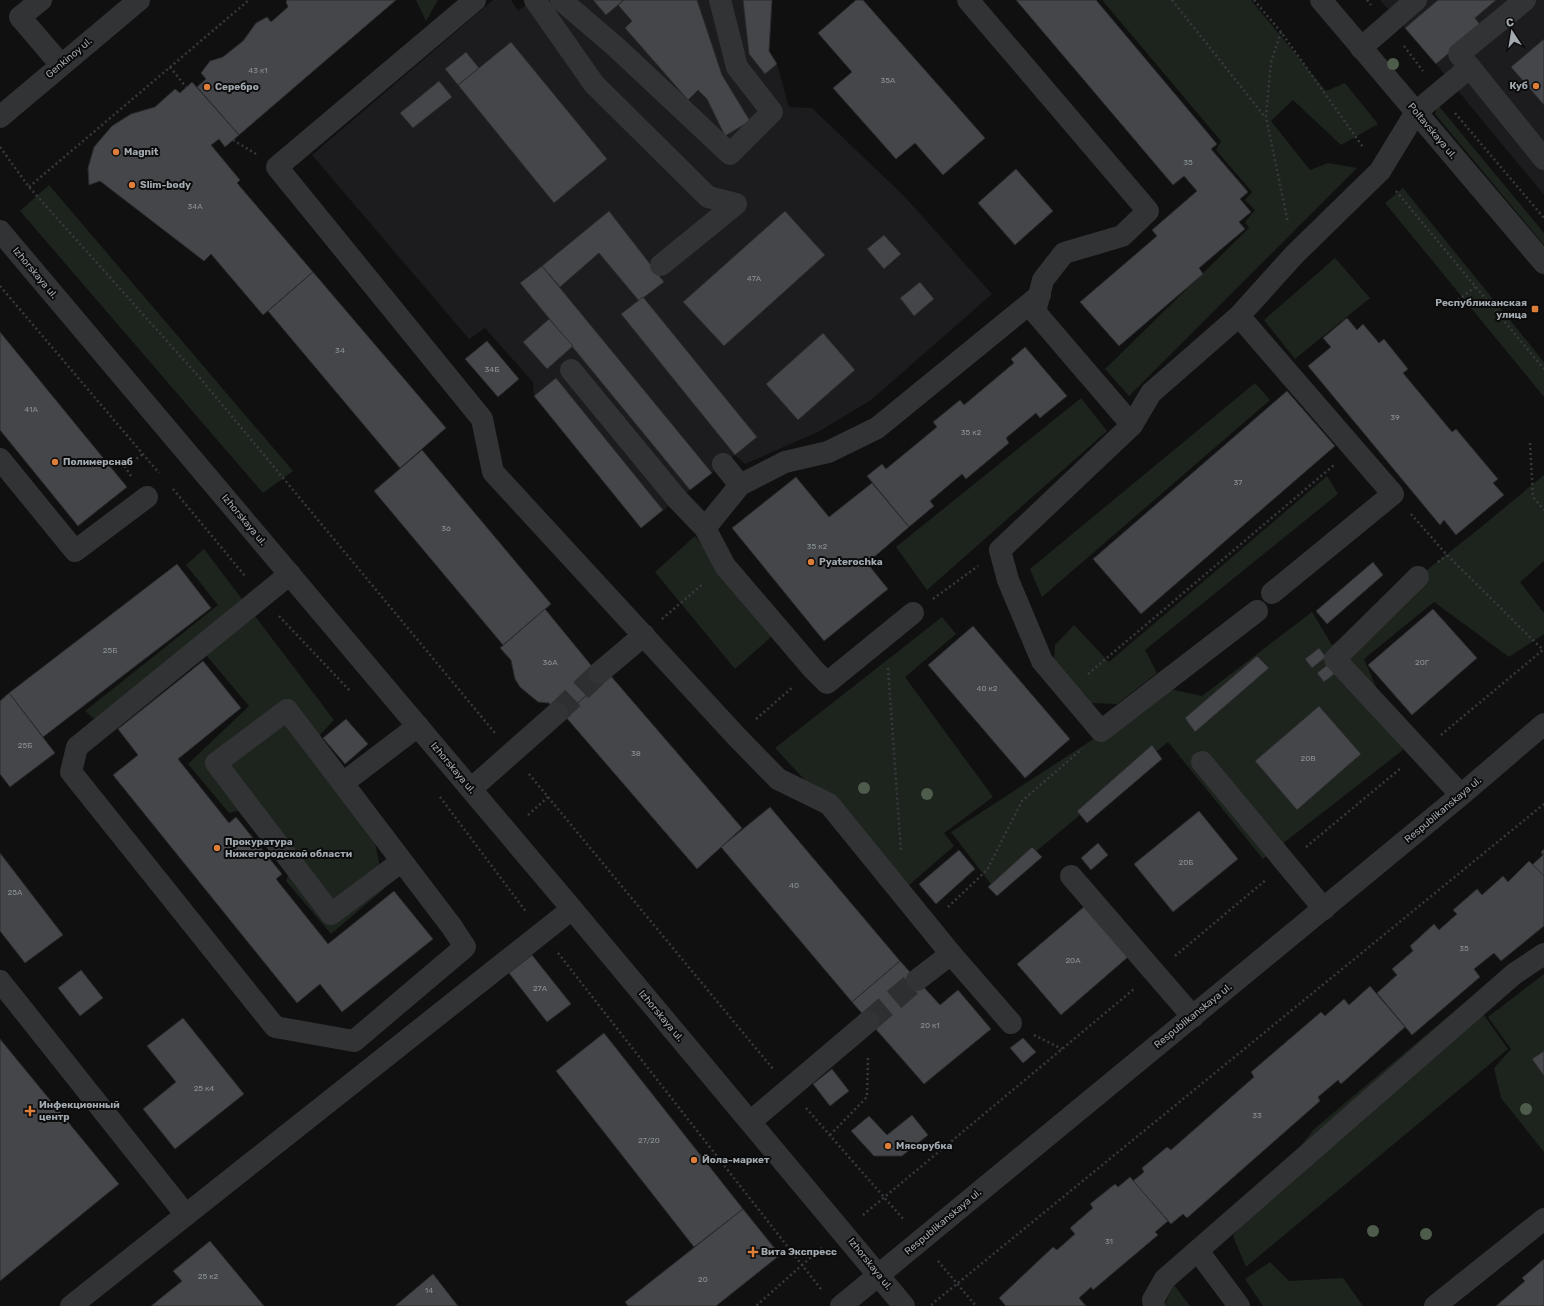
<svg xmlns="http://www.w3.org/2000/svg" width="1544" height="1306" viewBox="0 0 1544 1306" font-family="Rubik,sans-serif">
<rect width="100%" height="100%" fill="#101011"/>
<g fill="#1c1c1e">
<path d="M493 0H511L518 11 532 0H772L769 51 777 64 789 107 812 108 905 197 992 294 871 400 818 432 745 464 735 455 641 528 534 396 533 382 485 328 469 339 312 155Z"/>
<path d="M1380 0H1544V195L1436 64Z"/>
</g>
<g fill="#1d231d">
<path d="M416 0H438L426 21Z"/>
<path d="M1102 0H1251L1326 91 1345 83 1378 124 1341 145 1293 100 1271 121 1310 170 1328 163 1357 168 1129 396 1105 369 1249 228 1245 222 1255 210 1245 200 1252 192 1216 150 1221 141Z"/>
<path d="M1438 105 1544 233V245L1435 114Z"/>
<path d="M49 185 293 471 263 493 20 211Z"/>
<path d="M1403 188 1544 362V397L1385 203Z"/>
<path d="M1335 258 1370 298 1295 359 1264 320Z"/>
<path d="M1255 383 1270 400 1042 597 1030 569Z"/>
<path d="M1081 398 1107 431 927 590 896 547Z"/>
<path d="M1544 475V561L1520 582 1544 613V634L1509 657 1434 602 1364 659 1403 750 1263 859 1168 742 993 887 951 832 1170 689 1202 696 1312 612 1332 645 1480 528Z"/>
<path d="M1327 476 1338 494 1145 650 1157 673 1117 704 1091 703 1054 661 1055 645 1074 625 1109 662Z"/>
<path d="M695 536 771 637 735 669 655 572Z"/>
<path d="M204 549 334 720 318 737 366 795 384 889 331 934 286 881 289 873 238 811 229 813 188 764 249 706 206 655 106 729 85 711 218 605 186 565Z"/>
<path d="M942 617 956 634 905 677 993 797 944 833 954 846 909 885 894 875 775 748Z"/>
<path d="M1544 974V1152L1501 1098 1494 1068 1511 1049 1488 1017Z"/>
<path d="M1471 997 1508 1049 1246 1267 1233 1236 1313 1130Z"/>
<path d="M1270 1262 1289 1281 1343 1278 1363 1306H1263L1245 1279Z"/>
<path d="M1174 1285 1190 1306H1164Z"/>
</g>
<g fill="#444649" stroke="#2a2b2d">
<path d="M287 0H396L239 135 197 87 206 79 201 73 210 61 223 57 243 41 256 23 267 17 271 22 288 7 286 2Z"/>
<path d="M593 0H624L606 15Z"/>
<path d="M624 0H697L722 75 750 121 725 136 707 99 698 90 688 100 625 28 632 21 618 5Z"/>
<path d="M743 0H772L769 51 777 64 765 74 749 54Z"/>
<path d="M856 0H863L985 138 943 175 915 143 896 159 833 88 852 72 818 33Z"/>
<path d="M1016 0H1096L1217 144 1211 149 1248 192 1240 199 1251 212 1239 222 1245 229 1199 268 1203 274 1119 346 1080 302 1157 236 1152 230 1197 191 1184 176 1173 185Z"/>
<path d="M1438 0H1496L1475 18 1481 26 1436 64 1405 28Z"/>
<path d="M1544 39V105L1511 67Z"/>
<path d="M511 42 607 159 554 203 458 85Z"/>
<path d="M466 52 479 68 458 85 445 69Z"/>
<path d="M439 81 452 97 413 128 400 113Z"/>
<path d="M192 82 239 135 225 147 219 139 211 145 240 180 237 183 313 272 263 315 211 254 204 261 100 181 89 185 88 168 94 147 112 126 131 114 155 107 175 89 180 93Z"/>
<path d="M1016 169 1053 211 1015 245 978 203Z"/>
<path d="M609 211 664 282 639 301 599 253 560 287 542 266Z"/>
<path d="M785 211 825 255 724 346 683 302Z"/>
<path d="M884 235 901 254 884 269 867 249Z"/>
<path d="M542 266 712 473 690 490 520 283Z"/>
<path d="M313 272 446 428 400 468 268 311Z"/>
<path d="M920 282 934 299 914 316 900 298Z"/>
<path d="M643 297 757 437 735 455 621 314Z"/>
<path d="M1347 318 1357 330 1363 324 1379 343 1384 339 1408 369 1403 373 1452 432 1456 429 1498 479 1493 483 1504 495 1456 535 1444 520 1440 525 1308 366 1331 347 1323 338Z"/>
<path d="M549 319 573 346 547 369 523 342Z"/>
<path d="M0 332 127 487 78 526 0 430Z"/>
<path d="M823 333 855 370 798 420 766 384Z"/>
<path d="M487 341 519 379 498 397 465 359Z"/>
<path d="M1025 347 1067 396 1040 418 1036 413 1006 438 1009 443 966 479 962 474 930 501 934 506 909 527 867 476 882 464 886 469 937 427 933 422 960 400 964 405 1014 363 1011 359Z"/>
<path d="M556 378 663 510 641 528 534 396Z"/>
<path d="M1287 391 1335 446 1141 614 1093 559Z"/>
<path d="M422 450 551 604 503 645 374 491Z"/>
<path d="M796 477 829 517 872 483 909 527 867 563 888 589 824 641 732 528Z"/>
<path d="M1373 562 1383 575 1327 624 1316 611Z"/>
<path d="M177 564 211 608 43 737 9 693Z"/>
<path d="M545 609 604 681 560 718 549 703 538 702 520 687 515 679 511 660 500 648Z"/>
<path d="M1433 609 1477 658 1412 715 1368 665Z"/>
<path d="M973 626 1070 739 1025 778 928 665Z"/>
<path d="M1319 648 1326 657 1312 668 1305 659Z"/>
<path d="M1257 656 1269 668 1195 732 1185 718Z"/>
<path d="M203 661 241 708 178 759 229 823 236 817 282 874 276 879 328 944 394 891 433 939 342 1012 320 984 297 1003 113 775 138 755 118 729Z"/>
<path d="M1331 662 1338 671 1324 682 1317 673Z"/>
<path d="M610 675 742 828 697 869 564 715Z"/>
<path d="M9 693 55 753 10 787 0 774V701Z"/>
<path d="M1319 706 1361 754 1297 810 1255 761Z"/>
<path d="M346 719 368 744 345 764 323 738Z"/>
<path d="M1152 745 1162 759 1087 823 1077 811Z"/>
<path d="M770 807 900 961 852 1002 721 847Z"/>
<path d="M1199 811 1238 859 1173 912 1134 864Z"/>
<path d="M1098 843 1108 855 1091 870 1081 858Z"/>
<path d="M1032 847 1042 857 997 896 988 887Z"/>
<path d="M1544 849V876L1532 865 1543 855 1541 852Z"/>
<path d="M959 850 975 869 936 904 919 884Z"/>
<path d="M0 853 63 935 25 963 0 931Z"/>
<path d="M1529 861 1544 876V926L1501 961 1494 953 1474 969 1480 977 1412 1035 1377 993 1397 975 1392 969 1413 951 1410 946 1434 924 1439 930 1457 914 1453 910 1477 889 1482 895 1503 876 1508 882Z"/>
<path d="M1085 906 1128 957 1061 1015 1017 964Z"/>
<path d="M532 955 571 1004 547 1022 509 973Z"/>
<path d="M900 961 940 1005 958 990 991 1029 924 1084 852 1002Z"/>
<path d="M81 970 103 998 80 1016 58 988Z"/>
<path d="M1370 986 1405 1027 1341 1084 1338 1080 1318 1097 1320 1101 1187 1218 1183 1214 1171 1224 1133 1181 1144 1172 1142 1168 1167 1147 1171 1150 1254 1077 1251 1072 1321 1012 1325 1016 1344 999 1349 1005Z"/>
<path d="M183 1018 244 1094 175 1149 143 1109 176 1082 147 1046Z"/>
<path d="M604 1033 743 1209 694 1247 556 1071Z"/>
<path d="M1023 1038 1036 1052 1023 1063 1010 1048Z"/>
<path d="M0 1039 119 1184 0 1281Z"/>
<path d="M1544 1051V1076L1532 1059Z"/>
<path d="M832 1069 849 1091 830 1106 813 1084Z"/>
<path d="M912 1115 928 1135 902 1156H874L851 1131 869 1116 887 1135Z"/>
<path d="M1130 1177 1168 1221 1155 1232 1158 1235 1093 1290 1091 1287 1079 1298 1086 1306H1006L999 1298 1053 1247 1057 1250 1075 1234 1070 1228 1093 1208 1090 1204 1115 1184 1118 1187Z"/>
<path d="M743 1209 780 1255 716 1306H628L625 1302Z"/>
<path d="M210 1241 264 1306H151L182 1281 173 1271Z"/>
<path d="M1544 1259V1306H1496L1525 1281 1522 1278Z"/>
<path d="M433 1274 458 1306H395Z"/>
</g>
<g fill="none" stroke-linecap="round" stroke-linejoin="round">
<g stroke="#2d2f31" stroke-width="22" stroke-dasharray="22 11" stroke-linecap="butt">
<path d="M557 713 599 673"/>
<path d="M869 1021 917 980"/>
</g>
<g stroke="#373a3c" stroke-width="2.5" stroke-dasharray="2 3" stroke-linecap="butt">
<path d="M1172 0 1265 117"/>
<path d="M1254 0 1281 32 1363 147"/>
<path d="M1367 0 1371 5"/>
<path d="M1281 32 1271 62 1266 117 1288 223"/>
<path d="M1404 46 1423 71"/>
<path d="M170 67 186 87"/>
<path d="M1455 113 1544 218"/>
<path d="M233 140 256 154"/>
<path d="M0 147 29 187 200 378 495 733"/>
<path d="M29 187 249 0"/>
<path d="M1396 191 1544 369"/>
<path d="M0 286 159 473"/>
<path d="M1458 300 1475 287"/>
<path d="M1530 443 1533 497 1544 510"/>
<path d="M131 476 125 467 143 454"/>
<path d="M173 489 245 576"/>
<path d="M1411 514 1447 555 1543 650"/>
<path d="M1438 562 1447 555"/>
<path d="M933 599 978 566"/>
<path d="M279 616 350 691"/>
<path d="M662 619 704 583"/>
<path d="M888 668 901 851"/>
<path d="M1088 674 1334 465"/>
<path d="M756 719 793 687"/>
<path d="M1441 735 1544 649"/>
<path d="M529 774 773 1069"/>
<path d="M440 797 527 913"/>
<path d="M528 815 548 797"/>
<path d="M1306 847 1401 768"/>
<path d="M948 907 987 870 1022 801 1082 749"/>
<path d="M558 953 802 1265 756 1306"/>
<path d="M1175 956 1267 879"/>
<path d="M1034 1035 1062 1049"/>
<path d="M806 1108 904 1220"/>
<path d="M830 1135 867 1097 868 1056"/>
<path d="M863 1215 1134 989"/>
<path d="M938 1261 976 1306"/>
<path d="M821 1289 802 1265 822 1248"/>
<path d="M931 1305 1544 804"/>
</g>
<g stroke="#313335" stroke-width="22">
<path d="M41 0 20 17 61 65"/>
<path d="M475 0 277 167 482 419 493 472 736 736 778 779 829 804 951 954 1011 1023"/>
<path d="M535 0 594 84 708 197 736 204 661 265"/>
<path d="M561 0 617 48 730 154 772 112 737 67 720 0"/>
<path d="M968 0 1148 211 1122 236 1064 253 1043 280 1035 312 1132 425"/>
<path d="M1321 0 1544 263"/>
<path d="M1525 0 1459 54 1544 159"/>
<path d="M1361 48 1416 0"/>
<path d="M0 117 139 0"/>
<path d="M0 231 572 909 904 1306"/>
<path d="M1239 316 1393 494 1272 593"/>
<path d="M571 370 678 500 705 528"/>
<path d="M0 459 75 551 147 497"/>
<path d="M723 464 740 485"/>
<path d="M290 574 77 747 71 772 275 1027 354 1041 465 947 452 927 287 710 216 763 331 914 402 861"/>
<path d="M1418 577 1335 659 1461 795"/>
<path d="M1257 611 1101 731 1042 661 1008 580 1000 550 1132 425 1151 393 1239 316 1295 254 1380 171 1416 112 1470 67"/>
<path d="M913 613 827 683 813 669 725 566 705 528 740 485 785 462 828 452 877 428 1040 295"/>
<path d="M599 673 644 635"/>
<path d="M1202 762 1324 909"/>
<path d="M343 783 418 726"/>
<path d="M471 789 557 713"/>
<path d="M1071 876 1193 1017"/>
<path d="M917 980 951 954"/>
<path d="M0 981 186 1215"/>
<path d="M750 1122 869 1021"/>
<path d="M1198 1251 1239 1306"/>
<path d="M71 1306 572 909"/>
<path d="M841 1306 1461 795 1544 724"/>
<path d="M1154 1306 1153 1300 1165 1279 1514 974 1544 954"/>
<path d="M1435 1306 1544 1219"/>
</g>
</g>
<g fill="#4e5c4b">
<circle cx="1393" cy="64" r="6"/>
<circle cx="864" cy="788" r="6"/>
<circle cx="927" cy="794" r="6"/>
<circle cx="1526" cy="1109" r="6"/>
<circle cx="1373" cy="1231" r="6"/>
<circle cx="1426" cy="1234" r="6"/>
</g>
<g fill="#de7e3b" stroke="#0b0b0c" stroke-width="1.5">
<circle cx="1536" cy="86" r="4"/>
<circle cx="207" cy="87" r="4"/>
<circle cx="116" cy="152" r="4"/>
<circle cx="132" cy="185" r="4"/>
<rect x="1531" y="305" width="8" height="8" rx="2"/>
<circle cx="55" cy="462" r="4"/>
<circle cx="811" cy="562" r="4"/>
<circle cx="217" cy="848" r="4"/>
<path d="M28 1105h4v4h4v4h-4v4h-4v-4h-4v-4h4z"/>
<circle cx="888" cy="1146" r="4"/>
<circle cx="694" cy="1160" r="4"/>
<path d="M751 1246h4v4h4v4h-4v4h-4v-4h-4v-4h4z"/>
</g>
<g text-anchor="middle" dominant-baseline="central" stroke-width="4" stroke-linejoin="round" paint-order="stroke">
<g font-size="8" fill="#8a9196">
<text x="258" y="70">43 к1</text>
<text x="888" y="80">35А</text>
<text x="1188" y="162">35</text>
<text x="195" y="206">34А</text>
<text x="754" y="278">47А</text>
<text x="340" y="350">34</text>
<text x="492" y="369">34Б</text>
<text x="31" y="409">41А</text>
<text x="1395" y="417">39</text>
<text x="971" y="432">35 к2</text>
<text x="1238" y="482">37</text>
<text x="446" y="528">36</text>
<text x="817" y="546">35 к2</text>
<text x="110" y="650">25Б</text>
<text x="550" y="662">36А</text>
<text x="1422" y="662">20Г</text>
<text x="987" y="688">40 к2</text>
<text x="25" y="745">25Б</text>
<text x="636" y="753">38</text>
<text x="1308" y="758">20В</text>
<text x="1186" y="862">20Б</text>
<text x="794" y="885">40</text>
<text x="15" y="892">25А</text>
<text x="1464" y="948">35</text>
<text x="1073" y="960">20А</text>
<text x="540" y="988">27А</text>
<text x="930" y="1025">20 к1</text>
<text x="204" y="1088">25 к4</text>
<text x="1257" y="1115">33</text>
<text x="649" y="1140">27/20</text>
<text x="1109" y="1241">31</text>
<text x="208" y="1276">25 к2</text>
<text x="703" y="1279">20</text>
<text x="429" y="1290">14</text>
</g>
<g font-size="10" fill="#a2aab0" stroke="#0b0b0c">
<text transform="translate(69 58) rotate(-40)">Genkinoy ul.</text>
<text transform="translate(1432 131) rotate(50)">Poltavskaya ul.</text>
<text transform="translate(35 273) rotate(50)">Izhorskaya ul.</text>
<text transform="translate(244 520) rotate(50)">Izhorskaya ul.</text>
<text transform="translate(453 768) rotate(50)">Izhorskaya ul.</text>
<text transform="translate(1443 810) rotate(-40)">Respublikanskaya ul.</text>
<text transform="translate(661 1016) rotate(50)">Izhorskaya ul.</text>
<text transform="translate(1193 1016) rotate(-39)">Respublikanskaya ul.</text>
<text transform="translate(943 1222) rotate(-40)">Respublikanskaya ul.</text>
<text transform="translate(870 1264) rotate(51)">Izhorskaya ul.</text>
</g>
<g font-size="10" font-weight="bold" fill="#a2aab0" stroke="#0b0b0c" text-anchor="start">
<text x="1528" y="86" text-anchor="end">Куб</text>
<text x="215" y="87">Серебро</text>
<text x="124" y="152">Magnit</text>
<text x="140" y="185">Slim-body</text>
<text x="1527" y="303" text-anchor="end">Республиканская<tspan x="1527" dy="12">улица</tspan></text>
<text x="63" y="462">Полимерснаб</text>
<text x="819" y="562">Pyaterochka</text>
<text x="225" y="842">Прокуратура<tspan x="225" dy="12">Нижегородской области</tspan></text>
<text x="39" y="1105">Инфекционный<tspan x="39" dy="12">центр</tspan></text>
<text x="896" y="1146">Мясорубка</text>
<text x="702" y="1160">Йола-маркет</text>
<text x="761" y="1252">Вита Экспресс</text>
</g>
</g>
<g transform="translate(1512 32) rotate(348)" stroke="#0b0b0c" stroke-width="3" paint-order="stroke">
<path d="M0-3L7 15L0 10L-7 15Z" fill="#a2aab0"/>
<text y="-6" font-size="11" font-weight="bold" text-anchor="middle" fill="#a2aab0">С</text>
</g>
</svg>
